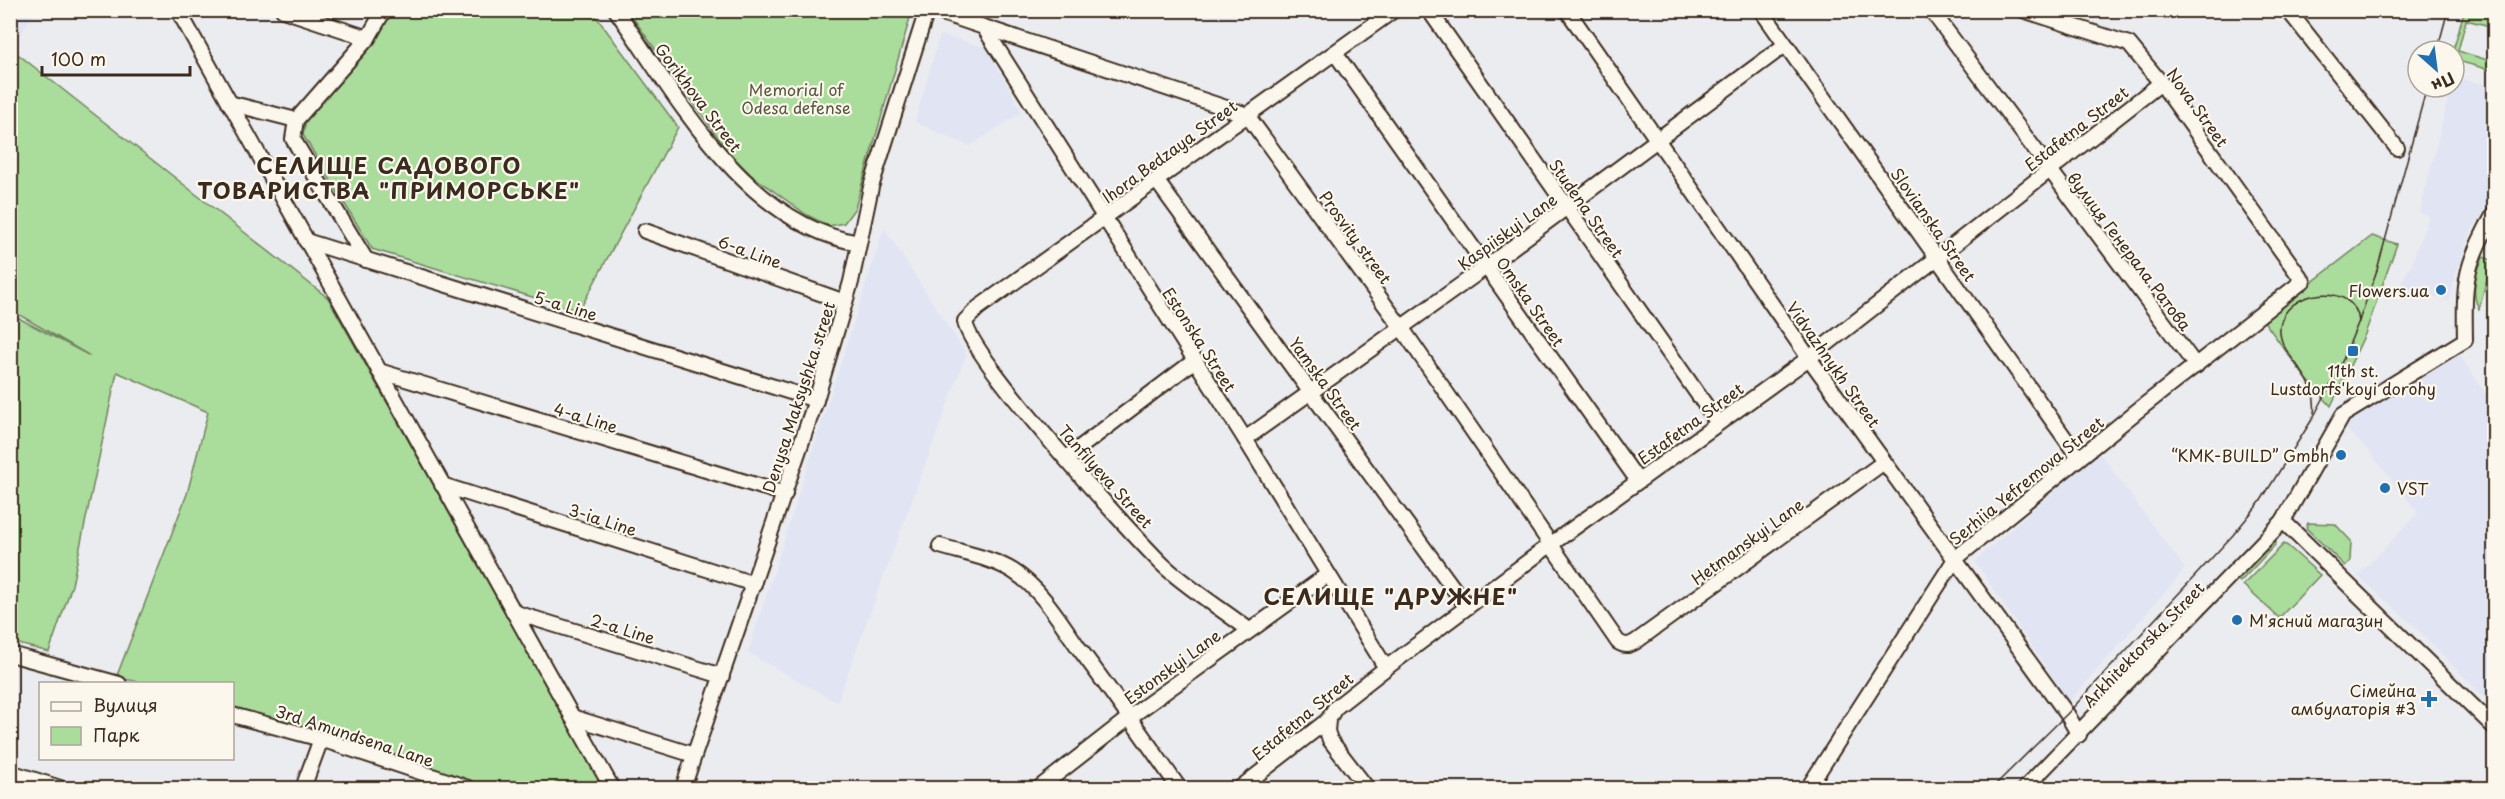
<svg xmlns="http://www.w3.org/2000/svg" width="2505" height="799" viewBox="0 0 2505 799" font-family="'Playpen Sans',sans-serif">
<rect width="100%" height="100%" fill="#ebecf0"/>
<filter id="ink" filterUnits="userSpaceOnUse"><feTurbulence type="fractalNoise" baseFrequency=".0167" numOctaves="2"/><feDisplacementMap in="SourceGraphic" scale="12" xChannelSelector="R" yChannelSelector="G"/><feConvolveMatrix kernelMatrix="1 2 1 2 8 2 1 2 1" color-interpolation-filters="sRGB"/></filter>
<g filter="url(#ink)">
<g fill="#e0e4f3">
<path d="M10 11H35L15 44 11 41Z"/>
<path d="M940 35 986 47 1022 112 970 146 915 122Z"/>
<path d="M2454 77 2494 87V197L2470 232 2457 269 2449 301 2399 287 2412 263 2429 216 2420 212 2451 87H2454Z"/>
<path d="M884 228 966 354 837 702 748 653Z"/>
<path d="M2458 353 2494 406V707L2410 622 2358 576 2418 513 2369 451 2346 429 2353 414 2400 385 2414 380Z"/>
<path d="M2098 451 2185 569 2069 702 1975 561Z"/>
</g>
<g fill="#aadc9c" stroke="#72835d" stroke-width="1.5">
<path d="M393 10 592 11 678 127 579 311 372 249 303 135 306 120 376 38Z"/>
<path d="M628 11H912L855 208 844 223 829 226 807 215 750 174 727 150Z"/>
<path d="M2464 11H2494L2490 26 2466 20 2458 51 2494 62V71L2454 60 2453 51Z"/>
<path d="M10 48 328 298 604 788H479L407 768 233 708 232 684 148 683 116 678 187 494 208 412 117 372 72 585 49 652 11 642V314L90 356 11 310Z"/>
<path d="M2372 236 2397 244 2365 334 2331 406 2304 376 2263 320Z"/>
<path d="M2483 257 2492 260 2479 309C2470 292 2476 274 2483 257Z"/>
<path d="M2308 523 2335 524 2351 541 2350 561 2345 566 2306 528Z"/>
<path d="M2272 541H2276V544L2240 582 2237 579Z"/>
<path d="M2284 544 2288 546 2320 575 2279 618 2243 585Z"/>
</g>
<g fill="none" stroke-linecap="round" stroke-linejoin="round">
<g stroke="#3b2a1e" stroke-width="18">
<g id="minor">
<path d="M178 10 612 788"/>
<path d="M283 10 368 38"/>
<path d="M616 10C676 96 746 225 859 243"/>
<path d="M933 10 1247 115 1401 327 1618 642C1626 647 1631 645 1638 640L1884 462"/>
<path d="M1429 10 1718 423"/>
<path d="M1567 10 1809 358 2067 714 2079 735"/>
<path d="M1761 10 2079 458"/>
<path d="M1931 10 2196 366"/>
<path d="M2288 10 2397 148"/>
<path d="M985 29 1245 439 1386 668"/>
<path d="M1335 53 1638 481"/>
<path d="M229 103 296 120"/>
<path d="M1156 180 1467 607"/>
<path d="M645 231 845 302"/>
<path d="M306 241 816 400"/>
<path d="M366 260 293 139 296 120 368 38 384 10"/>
<path d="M379 371 785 494"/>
<path d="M1245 439 1486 267 1785 45"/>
<path d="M1066 458 1194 361"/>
<path d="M442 485 754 584"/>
<path d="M2283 521 2494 727"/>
<path d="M940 546C963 553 992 558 1013 571 1040 588 1060 621 1078 647 1113 693 1146 741 1179 788"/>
<path d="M513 612 722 676"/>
<path d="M1249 630C1222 609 1186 587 1162 564 1129 531 967 355 965 321L978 308 1394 10"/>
<path d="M10 654 119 684"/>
<path d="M232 715 321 739 468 788"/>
<path d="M572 717 694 755"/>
<path d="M1328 720 1327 731 1330 740 1367 788"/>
<path d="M10 772 60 788"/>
<path d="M303 788 321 739"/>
<path d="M683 788 816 400 851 282 871 187 927 10"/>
<path d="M1039 788 1130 717 1327 575"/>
<path d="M1240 788 1328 720 1335 708 1386 668 1550 545 1809 358 2161 83"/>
<path d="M1808 788 1955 559 2137 411 2303 281 2161 83 2129 44 2023 10"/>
<path d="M2025 788 2283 521 2343 415 2465 340C2464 282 2464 266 2494 214"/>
</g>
</g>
<use href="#minor" stroke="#fbf7ec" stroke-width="14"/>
<g stroke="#3b2a1e" stroke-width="1.5">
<path d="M2437 51 2448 10"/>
<path d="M2314 413C2319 372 2277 357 2280 327 2284 289 2356 280 2359 322"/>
<path d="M1992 788 2067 714 2233 535 2260 502 2313 418 2338 371 2359 321 2377 270 2427 87"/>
</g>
</g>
</g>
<g fill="#1f6fb2" stroke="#fbf7ec" stroke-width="2">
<circle cx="2441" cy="290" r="6"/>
<rect x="2347" y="345" width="12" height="12" rx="3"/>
<circle cx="2341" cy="455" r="6"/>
<circle cx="2385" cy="488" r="6"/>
<circle cx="2237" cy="620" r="6"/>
<path d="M2426 690h6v6h6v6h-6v6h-6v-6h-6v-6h6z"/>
</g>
<g text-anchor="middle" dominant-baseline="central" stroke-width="4.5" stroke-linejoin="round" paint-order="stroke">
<g font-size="16" fill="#57563e" stroke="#fbf7ec">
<text x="796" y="89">Memorial of<tspan x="796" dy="18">Odesa defense</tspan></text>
</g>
<g font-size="16" fill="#3b2a1e" stroke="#fbf7ec">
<text transform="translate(699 97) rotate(53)">Gorikhova Street</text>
<text transform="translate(2198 107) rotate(54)">Nova Street</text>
<text transform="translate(2076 128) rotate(-38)">Estafetna Street</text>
<text transform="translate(1169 151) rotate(-36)">Ihora Bedzaya Street</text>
<text transform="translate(1587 208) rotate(55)">Studena Street</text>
<text transform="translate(1934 224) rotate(55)">Slovianska Street</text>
<text transform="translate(1507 231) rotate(-36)">Kaspiiskyi Lane</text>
<text transform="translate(1356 237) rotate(54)">Prosvity street</text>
<text transform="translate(750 251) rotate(20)">6-a Line</text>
<text transform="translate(2130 251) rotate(53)">вулиця Генерала Ратова</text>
<text transform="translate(1531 301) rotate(55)">Omska Street</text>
<text transform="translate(566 305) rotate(17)">5-a Line</text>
<text transform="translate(1200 339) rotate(57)">Estonska Street</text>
<text transform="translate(1834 364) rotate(55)">Vidvazhnykh Street</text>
<text transform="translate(1326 383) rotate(54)">Yamska Street</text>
<text transform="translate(798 397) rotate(-72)">Denysa Maksyshka street</text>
<text transform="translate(586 417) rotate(17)">4-a Line</text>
<text transform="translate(1690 423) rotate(-36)">Estafetna Street</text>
<text transform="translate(1106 476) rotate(48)">Tanfilyeva Street</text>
<text transform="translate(2026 480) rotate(-39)">Serhiia Yefremova Street</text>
<text transform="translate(603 519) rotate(18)">3-ia Line</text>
<text transform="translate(1747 541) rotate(-36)">Hetmanskyi Lane</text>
<text transform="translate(623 628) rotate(17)">2-a Line</text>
<text transform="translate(2143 644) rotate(-46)">Arkhitektorska Street</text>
<text transform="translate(1172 666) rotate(-36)">Estonskyi Lane</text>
<text transform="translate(1302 716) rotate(-40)">Estafetna Street</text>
<text transform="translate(355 735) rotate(18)">3rd Amundsena Lane</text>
</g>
<g font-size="16" fill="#3b2a1e" stroke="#fbf7ec" text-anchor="end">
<text x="2429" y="290">Flowers.ua</text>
<text x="2353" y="370" text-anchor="middle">11th st.<tspan x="2353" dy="18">Lustdorfs'koyi dorohy</tspan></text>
<text x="2329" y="455">“KMK-BUILD” Gmbh</text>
<text x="2397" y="488" text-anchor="start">VST</text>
<text x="2249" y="620" text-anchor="start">М'ясний магазин</text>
<text x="2416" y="690">Сімейна<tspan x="2416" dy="18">амбулаторія #3</tspan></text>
</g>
<g font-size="22" font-weight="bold" letter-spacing="1.5" fill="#3b2a1e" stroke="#fbf7ec">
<text x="389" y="164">СЕЛИЩЕ САДОВОГО<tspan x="389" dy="25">ТОВАРИСТВА "ПРИМОРСЬКЕ"</tspan></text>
<text x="1391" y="595">СЕЛИЩЕ "ДРУЖНЕ"</text>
</g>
</g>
<rect width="2505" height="799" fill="none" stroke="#fbf7ec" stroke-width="36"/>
<rect x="18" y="18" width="2469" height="763" fill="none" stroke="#3b2a1e" stroke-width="2" filter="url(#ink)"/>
<rect x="39" y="682" width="195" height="78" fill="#fbf7ec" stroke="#aea59a" stroke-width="1.5"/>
<rect x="51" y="702" width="30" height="9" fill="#fbf7ec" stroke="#aea59a" stroke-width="1.5"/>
<text x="93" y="712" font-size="18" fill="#3b2a1e">Вулиця</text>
<rect x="51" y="727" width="30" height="18" fill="#aadc9c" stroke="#aea59a" stroke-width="1.5"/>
<text x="93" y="742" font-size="18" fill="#3b2a1e">Парк</text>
<g transform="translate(2436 69) rotate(152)"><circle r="28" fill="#fbf7ec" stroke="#aea59a" stroke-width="1.5"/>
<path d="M0-4.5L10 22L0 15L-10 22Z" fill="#1f6fb2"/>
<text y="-9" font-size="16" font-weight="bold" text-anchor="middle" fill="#3b2a1e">Пн</text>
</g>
<path d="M42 66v9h148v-9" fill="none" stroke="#3b2a1e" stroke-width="3"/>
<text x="51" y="66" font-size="18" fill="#3b2a1e" stroke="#fbf7ec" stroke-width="4.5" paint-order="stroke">100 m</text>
</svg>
